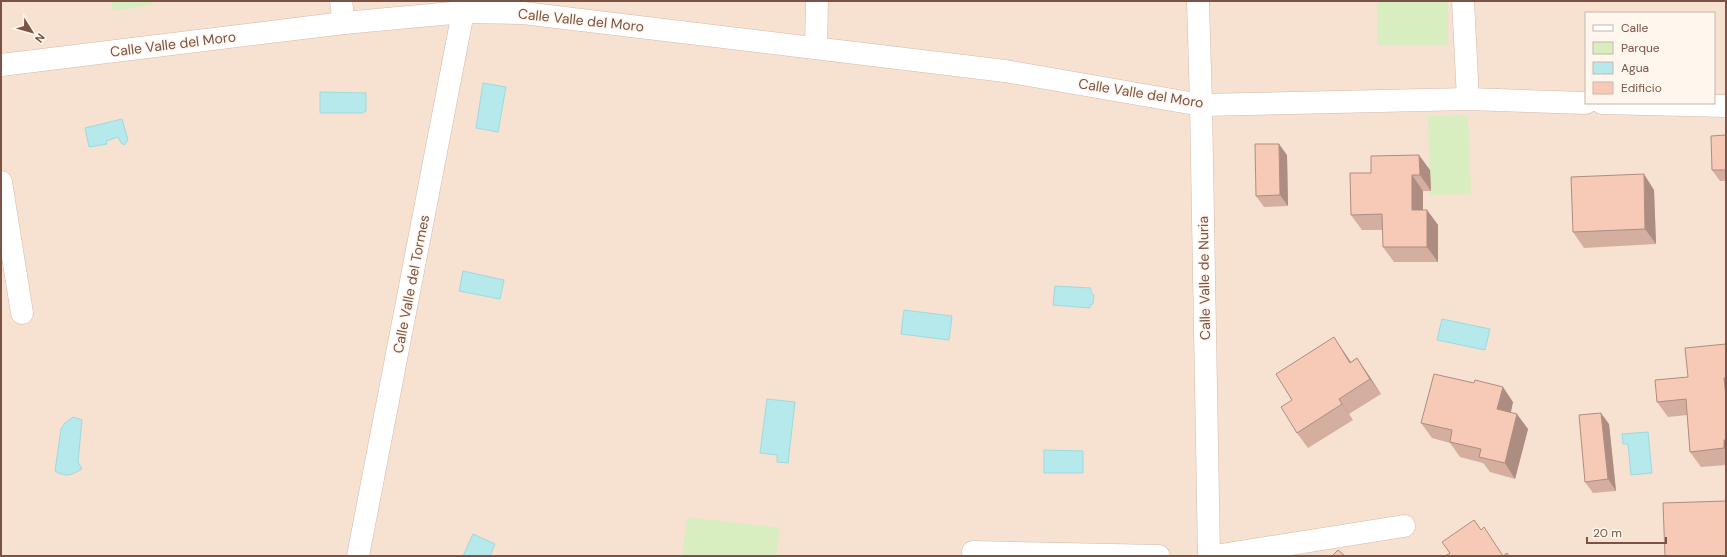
<svg xmlns="http://www.w3.org/2000/svg" width="1727" height="557" viewBox="0 0 1727 557" font-family="'DM Sans',sans-serif">
<rect width="100%" height="100%" fill="#fff1e4"/>
<path fill="#f7e2d1" fill-rule="evenodd" d="M1 1H1726V556H1ZM1586 13H1714V103H1586Z"/>
<g fill="#d8eec0">
<path d="M112 1H151L152 5 113 11Z"/>
<rect x="1377" y="1" width="71" height="44"/>
<path d="M1468 115 1471 194 1430 195 1428 116Z"/>
<path d="M687 517 780 528 776 556H682Z"/>
</g>
<g fill="#b6e9eb" stroke="#9bdbde">
<path d="M483 83 506 87 498 132 476 128Z"/>
<path d="M320 92 366 93V111L362 113H320Z"/>
<path d="M122 119 128 140 124 145 121 143 118 137 106 141 107 144 89 147 85 128Z"/>
<path d="M463 271 504 280 500 299 459 291Z"/>
<path d="M1055 286 1091 288V292L1094 295 1093 304 1090 305V308L1053 305Z"/>
<path d="M904 310 952 316 949 340 901 334Z"/>
<path d="M1442 319 1490 329 1485 350 1437 340Z"/>
<path d="M767 399 795 402 788 463 777 462V455L760 453Z"/>
<path d="M73 417 82 420 78 462 82 469C71 475 66 478 55 471L61 429 65 423Z"/>
<path d="M1648 432 1652 473 1631 475 1628 444H1623L1622 434Z"/>
<path d="M1044 450 1083 451V473H1044Z"/>
<path d="M473 534 495 544 490 556H463Z"/>
</g>
<g fill="none" stroke-linecap="round" stroke-linejoin="round">
<g stroke="#d4b9ab" stroke-width="23">
<g id="minor">
<path d="M341 1 344 23"/>
<path d="M1198 1 1201 105 1209 556"/>
<path d="M1463 1 1468 99"/>
<path d="M816 48 817 1"/>
<path d="M1 65 344 23 463 12 523 13 1005 71 1201 105 1468 99 1586 103"/>
<path d="M1602 103 1726 106"/>
<path d="M1 182 22 313"/>
<path d="M973 552 1159 556"/>
<path d="M358 556 463 12"/>
<path d="M1215 556 1404 526"/>
</g>
</g>
<use href="#minor" stroke="#fff" stroke-width="22"/>
</g>
<g fill="#d4ae9e">
<path d="M1726 135V181H1720L1712 170Z"/>
<path d="M1287 155 1288 206 1264 207 1256 196Z"/>
<path d="M1430 170 1431 191H1423V210H1427L1438 225V262H1394L1383 247V230H1362L1351 215 1371 173Z"/>
<path d="M1654 190 1656 244 1584 248 1573 232Z"/>
<path d="M1726 344V465L1701 467 1690 452 1687 415 1668 417 1657 402 1688 377Z"/>
<path d="M1344 352 1351 362 1357 358 1381 394 1349 414 1353 420 1308 448 1297 433 1292 400Z"/>
<path d="M1513 402 1511 412 1528 429 1515 479 1490 472 1483 463 1460 457 1450 443 1432 438 1421 423Z"/>
<path d="M1609 424 1616 491 1593 493 1585 482Z"/>
</g>
<g fill="#ad8d81">
<path d="M1279 144 1287 155 1288 206 1280 195Z"/>
<path d="M1419 155 1430 170 1431 191 1420 175Z"/>
<path d="M1644 174 1654 190 1656 244 1645 229Z"/>
<path d="M1412 175 1423 191V226L1412 210Z"/>
<path d="M1427 210 1438 225V262L1427 247Z"/>
<path d="M1334 337 1344 352 1361 378 1350 363Z"/>
<path d="M1357 358 1368 374 1381 394 1370 379Z"/>
<path d="M1724 378 1726 380V396Z"/>
<path d="M1503 387 1513 402 1508 424 1497 409Z"/>
<path d="M1339 399 1353 420 1342 404Z"/>
<path d="M1601 413 1609 424 1616 491 1608 479Z"/>
<path d="M1517 414 1528 429 1515 479 1505 463Z"/>
<path d="M1724 440 1726 443V451L1724 448Z"/>
</g>
<g fill="#f7cab8" stroke="#ad8d81">
<path d="M1726 135V170H1712L1711 136Z"/>
<path d="M1255 144H1279L1280 195 1256 196Z"/>
<path d="M1419 155 1420 175H1412V210H1427V247H1383L1382 214 1351 215 1350 173H1371V156Z"/>
<path d="M1644 174 1645 229 1573 232 1571 177Z"/>
<path d="M1334 337 1350 363 1357 358 1370 379 1339 399 1342 404 1297 433 1281 407 1292 400 1276 374Z"/>
<path d="M1726 344V378H1724L1726 396V440H1724V448L1690 452 1686 399 1657 402 1655 380 1688 377 1685 348Z"/>
<path d="M1434 374 1474 383 1475 380 1503 387 1497 409 1517 414 1505 463 1479 457 1481 449 1450 442 1452 430 1421 423Z"/>
<path d="M1601 413 1608 479 1585 482 1579 415Z"/>
<path d="M1726 501V556H1665L1663 503Z"/>
<path d="M1474 520 1481 530 1484 527 1503 556 1507 553 1509 556H1445L1450 553 1442 542Z"/>
<path d="M1338 550 1345 556H1332Z"/>
</g>
<g text-anchor="middle" dominant-baseline="central" stroke-width="3" stroke-linejoin="round" paint-order="stroke">
<g font-size="14" fill="#7a5346" stroke="#fff6ed">
<text transform="translate(581 20) rotate(6)">Calle Valle del Moro</text>
<text transform="translate(173 44) rotate(-7)">Calle Valle del Moro</text>
<text transform="translate(1141 93) rotate(9)">Calle Valle del Moro</text>
<text transform="translate(1204 278) rotate(-91)">Calle Valle de Nuria</text>
<text transform="translate(411 284) rotate(-79)">Calle Valle del Tormes</text>
</g>
</g>
<rect width="1727" height="557" fill="none" stroke="#7a5346" stroke-width="4"/>
<rect x="1585" y="12" width="130" height="92" fill="#fff6ed" stroke="#cab5aa"/>
<rect x="1593" y="25" width="20" height="6" fill="#ffffff" stroke="#cab5aa"/>
<text x="1621" y="32" font-size="12" fill="#7a5346">Calle</text>
<rect x="1593" y="42" width="20" height="12" fill="#d8eec0" stroke="#cab5aa"/>
<text x="1621" y="52" font-size="12" fill="#7a5346">Parque</text>
<rect x="1593" y="62" width="20" height="12" fill="#b6e9eb" stroke="#cab5aa"/>
<text x="1621" y="72" font-size="12" fill="#7a5346">Agua</text>
<rect x="1593" y="82" width="20" height="12" fill="#f7cab8" stroke="#cab5aa"/>
<text x="1621" y="92" font-size="12" fill="#7a5346">Edificio</text>
<g transform="translate(32 32) rotate(127)" stroke="#fff6ed" stroke-width="3" paint-order="stroke">
<path d="M0-3L7 15L0 10L-7 15Z" fill="#7a5346"/>
<text y="-6" font-size="11" font-weight="bold" text-anchor="middle" fill="#7a5346">N</text>
</g>
<path d="M1587 537v6h79v-6" fill="none" stroke="#7a5346" stroke-width="2"/>
<text x="1593" y="537" font-size="12" fill="#7a5346" stroke="#fff6ed" stroke-width="3" paint-order="stroke">20 m</text>
</svg>
